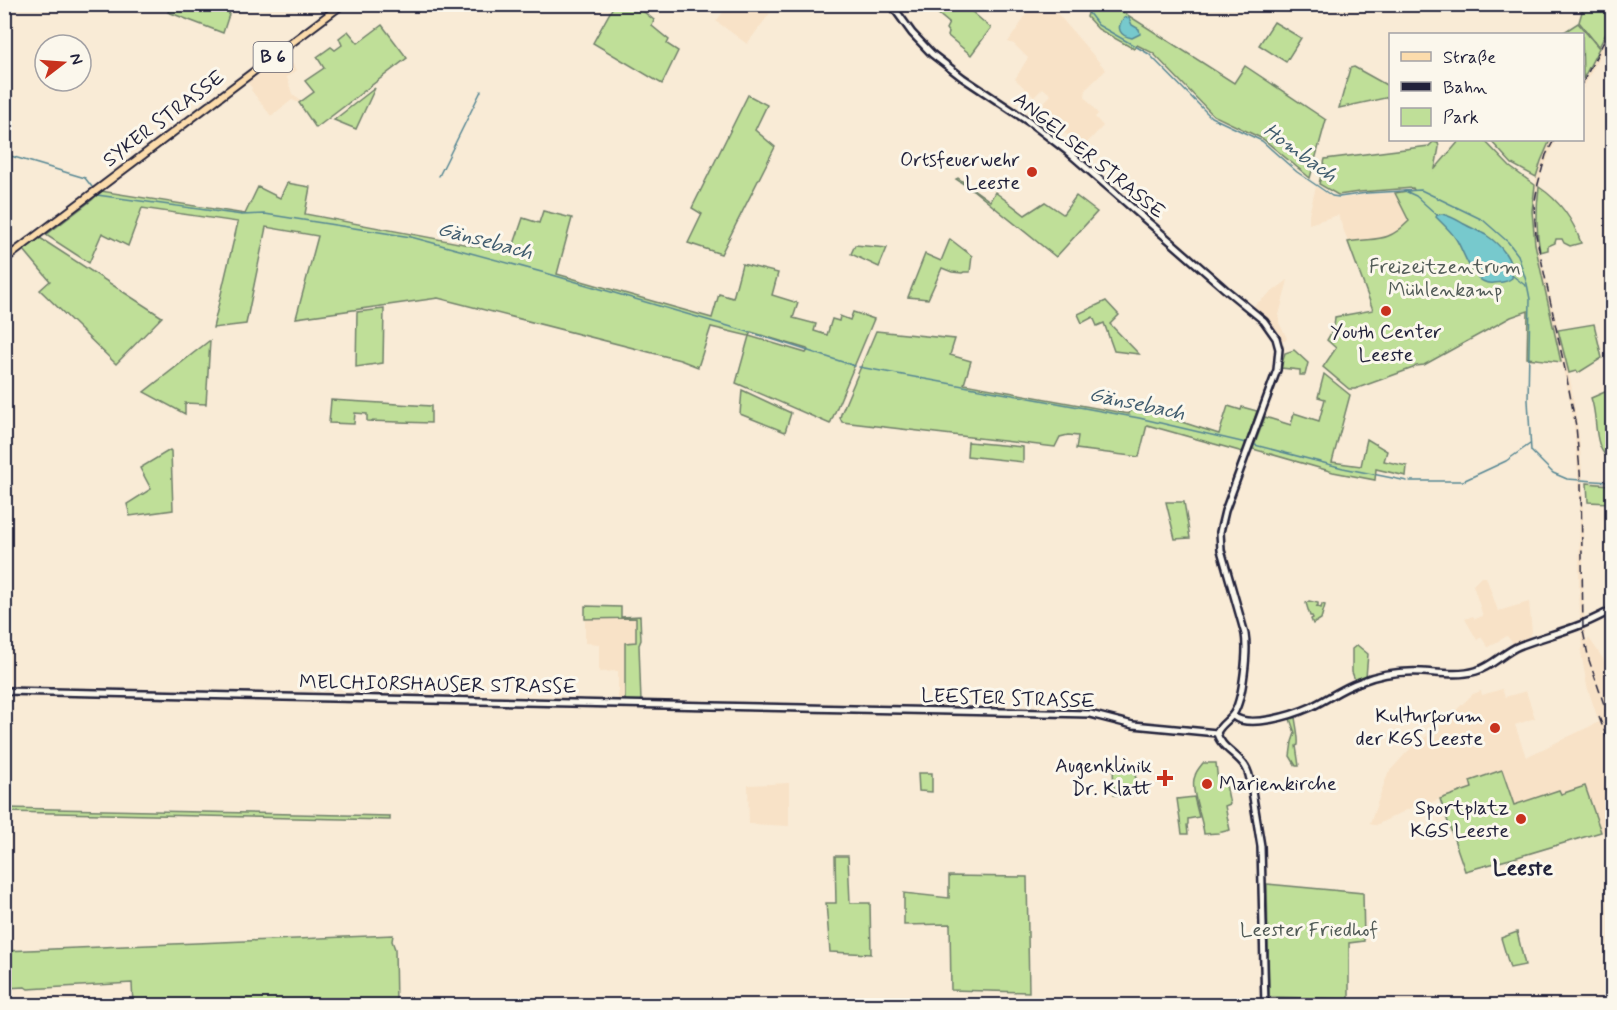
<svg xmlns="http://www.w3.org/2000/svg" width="1617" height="1010" viewBox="0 0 1617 1010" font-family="Mynerve,sans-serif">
<rect width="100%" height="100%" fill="#f9ebd6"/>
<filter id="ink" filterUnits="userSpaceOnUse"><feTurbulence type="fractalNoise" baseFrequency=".0167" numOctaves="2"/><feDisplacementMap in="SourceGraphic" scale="12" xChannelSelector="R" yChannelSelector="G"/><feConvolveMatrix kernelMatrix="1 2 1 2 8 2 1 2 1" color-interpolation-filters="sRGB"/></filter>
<g filter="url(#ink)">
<g fill="#f8e2c7">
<path d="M729 5V4L776 5 747 44 716 21Z"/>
<path d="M1031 5H1050L1106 70 1086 89 1085 97 1098 114 1095 117 1103 126 1084 146 1077 139 1075 141 1062 131 1055 139 1029 118 1051 95 1043 88 1034 97 1015 79 1028 58 1014 44 1008 42 1021 23Z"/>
<path d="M1612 22V31L1583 89V79Z"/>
<path d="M284 54 297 70 287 77 292 94 301 101 299 103 292 100 271 116 251 90 252 88 247 82Z"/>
<path d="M1550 140H1556L1542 171 1536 204V221L1540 252 1571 384 1579 436 1583 482V596L1585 633 1587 642 1589 638 1612 672V829L1601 832 1585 786 1561 794 1559 790 1514 805 1502 770 1470 781 1472 788 1429 803 1428 801 1413 807 1376 825H1373L1370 824 1373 815 1388 773 1407 752 1444 722 1473 694 1481 691 1482 695 1502 689 1505 697 1526 691 1535 718 1515 725 1526 757 1599 722 1587 686 1581 652 1583 646 1580 619 1579 583 1580 501 1574 427 1570 400 1537 256 1533 224 1532 211 1537 171Z"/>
<path d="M1316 187 1331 196 1339 199 1366 194 1395 193 1409 221 1399 231 1392 236 1382 238 1348 242 1338 215 1309 224V214Z"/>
<path d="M1288 280 1279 315V323L1287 338 1285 341H1282L1271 323 1252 307Z"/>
<path d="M1481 577H1486L1498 611 1529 602 1532 632 1528 639 1514 645 1507 636 1488 647 1481 637 1477 640 1465 619 1473 616 1475 619 1483 616 1473 585Z"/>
<path d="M637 618V642L625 643V702H618V671L599 672V644L585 643V619Z"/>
<path d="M789 783V826L749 824 748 785Z"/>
</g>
<g fill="#bfdf98" stroke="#70806a" stroke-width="1.5" fill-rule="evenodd">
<path d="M171 5V4L232 5 223 33 168 12Z"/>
<path d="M614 5H635L654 20 652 26 669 40 667 44 678 51 662 84 593 43Z"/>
<path d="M941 5H964L991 28 971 55 948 36 949 33 946 29 949 23 936 12Z"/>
<path d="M1085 5H1112L1234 83 1245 66 1326 120 1310 178 1263 139 1213 115 1153 53 1137 45 1134 49 1098 29 1087 17 1089 10Z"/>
<path d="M1584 5H1612V22L1599 47 1579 22Z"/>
<path d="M1274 22 1301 38 1286 62 1259 45Z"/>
<path d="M1578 23 1599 48 1583 79 1582 34H1561Z"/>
<path d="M382 25 407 58 316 128 299 103 314 92 305 81 324 68 317 57 331 47 335 50 342 45 339 38 348 31 358 43Z"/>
<path d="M1354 67 1390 87V97L1339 108 1350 68Z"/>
<path d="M375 88 356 129 334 120Z"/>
<path d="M748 95 767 105 755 130 775 147 721 254 688 243 702 214 692 208Z"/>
<path d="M1460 140H1484L1510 167 1535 185 1532 211 1535 244 1561 362 1527 358 1528 311 1511 317 1424 365 1416 366 1413 368 1355 389H1349L1323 367 1336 348 1327 340 1334 328 1335 317 1373 310 1348 242C1377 237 1386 244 1409 221L1395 193 1414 190 1413 188 1359 192 1338 195 1319 184 1325 159 1429 146 1433 142 1438 143 1439 147 1435 169Z"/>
<path d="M1490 140H1550L1541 161 1536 177 1512 164Z"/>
<path d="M958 178 990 201 995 192 1025 215 1045 202 1063 214 1076 196 1097 212 1056 257 973 190 956 179Z"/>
<path d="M287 183 310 187 305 214 511 253 523 218 539 223 543 211 572 218 557 274 712 318 719 294 733 298 742 264 778 273 772 295 798 303 793 318 816 324 814 331 827 335 832 319 839 321 840 316 850 320 853 312 874 319 830 424 736 383 749 336 711 327 698 367 680 360 438 298 296 318 318 236 266 227 246 324 213 328 238 222 142 208 128 246 102 233 89 263 46 235 92 200 101 191 245 214 258 187 280 198ZM751 332 807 349 808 350 806 353 749 336Z"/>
<path d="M1539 187C1560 201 1573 219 1581 243L1570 246 1564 243 1562 239H1556L1555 243 1548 246V250L1540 252C1536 230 1536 209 1539 187Z"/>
<path d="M40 238 162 317 116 364 40 290 50 281 24 250Z"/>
<path d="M950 239 972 256 970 272H964L962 273 952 272 942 268 928 299 908 297 925 254 941 261Z"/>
<path d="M855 245 887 248 879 267 851 254Z"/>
<path d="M1106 301 1119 315 1110 324 1139 354 1114 351 1104 323 1097 326 1093 317 1082 323 1078 314Z"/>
<path d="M384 309 383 363 356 367 357 312Z"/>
<path d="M1594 324 1602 358 1578 373 1576 371 1569 373 1558 330Z"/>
<path d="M876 331 955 339 950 355 971 361 964 384 1129 414 1132 406 1219 434 1228 406 1241 410 1242 407 1257 411 1243 452 1147 425 1139 457 1076 449 1078 436 1068 435 1060 437 1055 447 842 422 840 418 841 414Z"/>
<path d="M209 341H210L206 404 185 403V414L144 392Z"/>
<path d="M1294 350 1308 363 1305 375H1300V370L1281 368 1285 353Z"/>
<path d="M1324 374 1350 395 1332 462 1361 466 1367 439 1387 451 1384 461 1407 466 1406 476 1376 469 1375 480 1333 472 1253 449 1265 417 1291 425 1294 413 1319 421 1325 399 1318 397Z"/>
<path d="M1612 389V461C1591 448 1599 419 1591 398Z"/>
<path d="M742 390 791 413 785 432 740 414Z"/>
<path d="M331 400 431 406V423L367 421V414L355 413 354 424 329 423Z"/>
<path d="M968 442 1023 447V462L967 456Z"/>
<path d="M170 450 171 451 173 510 130 516 127 504 151 489 140 468Z"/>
<path d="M1587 483 1610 485V503L1588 502Z"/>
<path d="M1166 502H1184L1190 538 1175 539Z"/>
<path d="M1309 601 1318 603V607L1316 606 1321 608 1322 604 1325 605 1321 619 1313 624 1311 619 1313 618 1312 616H1310L1306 603Z"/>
<path d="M585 606 621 607V617L640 616 641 640 639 645 641 702H625V643L636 642V618L585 619Z"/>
<path d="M1357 645 1368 654 1366 677 1355 680 1352 672V649Z"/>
<path d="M1295 717C1296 726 1299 737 1298 745L1296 746 1299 766H1296L1290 756 1292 742 1295 733 1290 719Z"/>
<path d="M1203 763H1216L1218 782 1225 780 1230 804 1225 806 1230 830 1218 833 1204 834C1203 819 1189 788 1195 776 1196 771 1200 767 1203 763Z"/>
<path d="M1113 766H1134L1138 794 1114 795Z"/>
<path d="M1502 770 1514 805 1559 790 1561 794 1585 786 1601 832 1514 858 1465 871 1440 799 1472 788 1470 781Z"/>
<path d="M918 773H932V792L919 791Z"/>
<path d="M1194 797 1199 817 1188 819V824L1187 825 1188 834H1182L1177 799Z"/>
<path d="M5 808 390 816V820L5 812Z"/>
<path d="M835 856H848L850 903H870L871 954 830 952 826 903H836Z"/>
<path d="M949 876 1027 877 1029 992 951 990 950 924 904 925V893L949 898Z"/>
<path d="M1267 884 1363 893 1364 941 1349 943V999L1269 997Z"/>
<path d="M1517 932 1525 965 1510 968 1501 938Z"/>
<path d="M393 935 392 941 395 949 396 1005 133 1006 132 983 28 989 25 987 5 988V951Z"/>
</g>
<g fill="#77c9cd" stroke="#558693" stroke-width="1.5">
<path d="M1126 17 1129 18 1132 25 1139 29 1140 34 1132 38C1120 36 1115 28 1124 18Z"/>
<path d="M1442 214C1451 216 1457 220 1464 224 1471 228 1479 231 1486 235 1501 245 1514 260 1512 278 1506 283 1501 282 1494 283 1472 286 1465 253 1456 239 1451 231 1443 224 1436 217L1437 215Z"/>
</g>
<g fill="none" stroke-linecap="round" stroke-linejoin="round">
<g stroke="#558693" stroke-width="1.5">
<path d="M1082 4 1098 25 1149 54 1211 117 1262 141 1297 172 1332 196 1339 197 1367 193 1421 190 1483 220 1508 242 1518 255 1527 284 1530 299 1528 400 1531 451 1553 473 1567 479 1609 482 1612 475"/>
<path d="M4 154 85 178 92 187"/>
<path d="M439 176 481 91"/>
<path d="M1405 191 1416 196 1437 215"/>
<path d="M97 195 242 215 265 214 411 237 549 274 759 335 855 366"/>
<path d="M1513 276 1526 286"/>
<path d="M859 367 1139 418 1246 443"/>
<path d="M1251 444 1343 468 1407 481"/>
<path d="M1410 481H1463L1506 461 1530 444"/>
</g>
<g stroke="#22223b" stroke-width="10">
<g id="secondary">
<path d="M891 4 912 33 932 54 963 78 1032 124 1067 151 1225 289 1264 321 1276 338 1279 349 1277 370 1225 511 1220 532 1221 550 1245 634C1248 651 1243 696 1235 711 1231 720 1220 724 1217 733"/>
<path d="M4 691 1090 714 1133 725 1217 733"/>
<path d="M1233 716C1249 729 1293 715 1311 707 1328 699 1342 688 1360 682 1379 674 1401 671 1422 672 1440 673 1459 676 1476 671 1493 666 1504 652 1519 646 1539 638 1560 633 1580 625 1591 621 1602 615 1612 610"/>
<path d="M1217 733C1220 747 1237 754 1245 766 1249 772 1250 778 1251 785L1261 846 1265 1006"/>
</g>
</g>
<g stroke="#22223b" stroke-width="10">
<path id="primary" d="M4 260 343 4"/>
</g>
<use href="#secondary" stroke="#fbf7ec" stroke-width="5"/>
<use href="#primary" stroke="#fcdcac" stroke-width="6"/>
<g stroke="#22223b" stroke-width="1.5" stroke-dasharray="9 4.5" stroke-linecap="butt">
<path d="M1582 84 1612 26"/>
<path d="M1554 140 1546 155 1538 184 1534 206 1536 235 1566 374 1576 426 1581 483 1583 631 1589 660 1612 728"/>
<path d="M1599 717 1612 751"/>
</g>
</g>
</g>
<g fill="#c8321e" stroke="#fbf7ec" stroke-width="2">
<circle cx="1032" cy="172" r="6"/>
<circle cx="1386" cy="311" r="6"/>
<circle cx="1495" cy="728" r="6"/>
<path d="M1162 769h6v6h6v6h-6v6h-6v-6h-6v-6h6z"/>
<circle cx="1207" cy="784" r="6"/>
<circle cx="1521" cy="819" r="6"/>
</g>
<g text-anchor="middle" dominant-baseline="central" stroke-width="6" stroke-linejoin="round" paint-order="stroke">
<rect fill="#fbf7ec" stroke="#636270" stroke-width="1.5" x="253.5" y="42" width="39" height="30" rx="4.5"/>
<g font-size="18" font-weight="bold" fill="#22223b">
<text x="273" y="57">B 6</text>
</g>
<g font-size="20" fill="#22223b" stroke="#fbf7ec">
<text transform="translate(164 119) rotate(-37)">SYKER STRASSE</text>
<text transform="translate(1089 156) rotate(39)">ANGELSER STRASSE</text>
<text transform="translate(438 685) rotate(1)">MELCHIORSHAUSER STRASSE</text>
<text transform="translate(1008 699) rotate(2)">LEESTER STRASSE</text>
</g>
<g font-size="20" fill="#22223b" stroke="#fbf7ec" text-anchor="end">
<text x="1020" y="160">Ortsfeuerwehr<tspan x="1020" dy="23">Leeste</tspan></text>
<text x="1386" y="332" text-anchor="middle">Youth Center<tspan x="1386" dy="23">Leeste</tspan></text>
<text x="1483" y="716">Kulturforum<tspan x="1483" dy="23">der KGS Leeste</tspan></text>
<text x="1152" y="766">Augenklinik<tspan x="1152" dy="23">Dr. Klatt</tspan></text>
<text x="1219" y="784" text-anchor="start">Marienkirche</text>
<text x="1509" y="808">Sportplatz<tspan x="1509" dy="23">KGS Leeste</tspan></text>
</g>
<g font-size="20" fill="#515b57" stroke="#fbf7ec">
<text x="1445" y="267">Freizeitzentrum<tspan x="1445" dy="23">Mühlenkamp</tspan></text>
<text x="1309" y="930">Leester Friedhof</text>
</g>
<g font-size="21" font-style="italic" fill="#405c6e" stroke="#fbf7ec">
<text transform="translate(1300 153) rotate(36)">Hombach</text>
<text transform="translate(485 241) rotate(15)">Gänsebach</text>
<text transform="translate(1137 404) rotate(12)">Gänsebach</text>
</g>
<g font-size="22" font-weight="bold" fill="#22223b" stroke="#fbf7ec">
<text x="1523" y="869">Leeste</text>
</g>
</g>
<rect width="1617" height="1010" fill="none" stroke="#fbf7ec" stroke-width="24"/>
<rect x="12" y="12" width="1593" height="986" fill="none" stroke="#22223b" stroke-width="2" filter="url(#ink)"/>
<rect x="1389" y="33" width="195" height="108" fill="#fbf7ec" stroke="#a4a2a5" stroke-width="1.5"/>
<rect x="1401" y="52" width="30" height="9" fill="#fcdcac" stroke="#a4a2a5" stroke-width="1.5"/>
<text x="1443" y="63" font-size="18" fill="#22223b">Straße</text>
<rect x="1401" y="82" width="30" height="9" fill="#22223b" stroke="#a4a2a5" stroke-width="1.5"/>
<text x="1443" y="93" font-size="18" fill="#22223b">Bahn</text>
<rect x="1401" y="108" width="30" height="18" fill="#bfdf98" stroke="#a4a2a5" stroke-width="1.5"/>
<text x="1443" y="123" font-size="18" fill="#22223b">Park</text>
<g transform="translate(63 63) rotate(73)"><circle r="28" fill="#fbf7ec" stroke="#a4a2a5" stroke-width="1.5"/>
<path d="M0-4.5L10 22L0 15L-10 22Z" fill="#c8321e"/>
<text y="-9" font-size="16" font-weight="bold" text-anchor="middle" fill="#22223b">N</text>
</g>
</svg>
